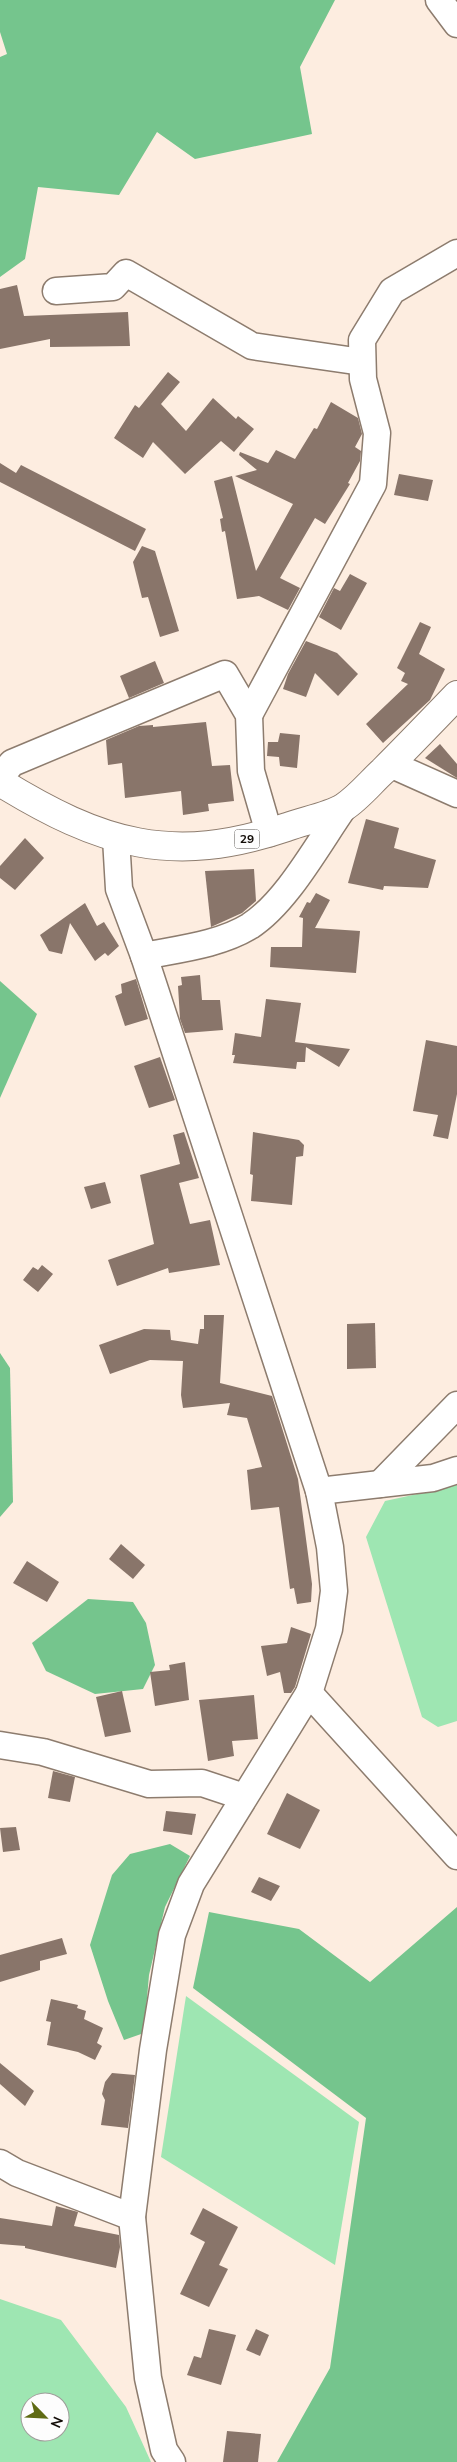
<svg xmlns="http://www.w3.org/2000/svg" width="457" height="2462" viewBox="0 0 457 2462" font-family="'Nunito Sans',sans-serif">
<rect width="100%" height="100%" fill="#fdede0"/>
<g fill="#9ee6b2" fill-rule="evenodd">
<path d="M457 1481V1721L438 1727 422 1717 366 1537 385 1501 422 1493Z"/>
<path d="M186 1996 359 2122 335 2265 161 2157Z"/>
<path d="M0 2299 61 2320 126 2407 151 2462H0ZM30 2402H60V2432H30Z"/>
</g>
<g fill="#75c58d">
<path d="M0 0H335L300 67 312 134 195 159 157 132 119 195 38 187 25 259 0 277V57L7 54 0 32Z"/>
<path d="M0 981 37 1014 0 1098Z"/>
<path d="M0 1353 10 1368 13 1502 0 1517Z"/>
<path d="M88 1599 133 1602 146 1623 155 1665 143 1689 95 1694 46 1671 32 1643Z"/>
<path d="M170 1844 190 1856 165 1907 149 1975 144 2033 124 2040 108 2001 90 1945 112 1875 130 1854Z"/>
<path d="M457 1907V2462H277L330 2368 366 2118 193 1988 209 1912 299 1929 370 1982Z"/>
</g>
<g fill="#89756a">
<path d="M17 285 24 316 128 312 130 346 50 347V339L0 349V289Z"/>
<path d="M168 372 180 382 161 404 186 431 213 398 236 419 238 416 254 429 234 452 221 441 185 474 153 442 143 458 114 438 135 405 139 408Z"/>
<path d="M331 402 358 418 362 434 355 447 361 451 360 461 348 483 350 484 325 524 315 518 280 578 300 588 288 610 259 596 237 599 225 531 222 532 220 519 223 518 214 481 232 476 256 571 293 504 235 476 257 470 239 455 240 452 268 463 276 450 295 459 314 428 317 429Z"/>
<path d="M0 463 16 473 21 465 146 529 135 551 0 482Z"/>
<path d="M399 474 433 480 428 501 394 495Z"/>
<path d="M142 546 155 551 179 631 160 637 148 597 142 598 133 562Z"/>
<path d="M350 574 367 583 341 630 319 617 334 588 340 591Z"/>
<path d="M420 622 431 627 419 654 445 669 430 700 383 743 366 724 408 684 401 681 405 673 397 668Z"/>
<path d="M306 641 337 653 358 674 338 696 315 673 306 697 283 689 288 674Z"/>
<path d="M155 661 164 683 129 698 120 676Z"/>
<path d="M206 722 212 766 230 765 234 801 208 804 209 811 183 815 181 791 125 798 122 763 108 765 106 740 139 726 153 725V727Z"/>
<path d="M280 733 300 735 297 768 280 766 279 757 267 756 268 742H278Z"/>
<path d="M440 744 457 764V778L425 758Z"/>
<path d="M366 819 399 828 394 848 436 860 428 888 384 886 383 890 348 883Z"/>
<path d="M25 838 44 858 15 890 0 878V866Z"/>
<path d="M254 869 256 901 242 913 211 927 205 871Z"/>
<path d="M316 893 330 900 315 928 360 931 356 973 270 967 271 947H302L303 918 299 917 307 902 310 903Z"/>
<path d="M85 903 97 926 104 922 119 946 108 956 105 953 95 961 70 923 62 954 49 951 40 935Z"/>
<path d="M200 975 202 1000H220L223 1030 185 1033 180 1019 178 986 182 985 181 977Z"/>
<path d="M136 979 148 1019 125 1026 115 996 122 993 121 984Z"/>
<path d="M266 999 301 1003 295 1042 350 1049 339 1067 306 1047 305 1062H297L296 1069 233 1063 235 1055H232L235 1033 261 1037Z"/>
<path d="M426 1040 457 1046V1094L448 1139 433 1136 438 1115 413 1111Z"/>
<path d="M160 1057 175 1100 149 1108 134 1066Z"/>
<path d="M184 1132 199 1178 179 1183 190 1224 210 1220 220 1265 169 1273 168 1268 117 1286 108 1260 154 1244 140 1175 180 1164 173 1135Z"/>
<path d="M253 1132 299 1140 304 1145 303 1156 296 1157 292 1205 251 1201 253 1175 250 1174Z"/>
<path d="M105 1182 111 1203 91 1209 84 1187Z"/>
<path d="M42 1265 53 1274 38 1292 23 1280 33 1267 38 1270Z"/>
<path d="M204 1315H224L220 1383 272 1396 298 1479 312 1584 311 1602 297 1604 294 1588 290 1589 279 1507 251 1510 247 1470 262 1467 247 1418 227 1415 230 1403 183 1408 181 1395 183 1361 150 1360 110 1374 99 1345 144 1329 170 1330 171 1340 198 1344 200 1329H204Z"/>
<path d="M375 1323 376 1368 347 1369V1324Z"/>
<path d="M121 1544 145 1565 133 1579 109 1559Z"/>
<path d="M27 1561 59 1582 47 1602 13 1583Z"/>
<path d="M291 1627 311 1634 295 1687 291 1693H284L280 1672 267 1676 261 1646 287 1643Z"/>
<path d="M185 1662 189 1700 155 1706 150 1672 170 1670 169 1665Z"/>
<path d="M122 1691 131 1732 105 1737 96 1697Z"/>
<path d="M254 1695 258 1739 232 1741 234 1756 208 1761 199 1700Z"/>
<path d="M53 1771 75 1777 70 1802 48 1798Z"/>
<path d="M287 1793 320 1810 300 1849 267 1834Z"/>
<path d="M166 1811 196 1814 192 1835 163 1831Z"/>
<path d="M16 1827 20 1850 3 1852 0 1828Z"/>
<path d="M259 1877 280 1886 271 1901 251 1892Z"/>
<path d="M62 1938 67 1954 40 1961V1970L0 1982V1955Z"/>
<path d="M51 1999 78 2005 77 2008 86 2011 84 2019 103 2028 97 2043 102 2046 95 2060 78 2052 47 2045 51 2022 46 2021Z"/>
<path d="M0 2063 34 2091 25 2106 0 2084Z"/>
<path d="M112 2073 135 2075 128 2128 101 2125 105 2100 102 2094 105 2082Z"/>
<path d="M56 2206 78 2212 74 2226 119 2235 120 2247 116 2268 25 2248V2246L0 2244V2218L52 2226Z"/>
<path d="M203 2208 238 2227 219 2265 228 2269 209 2307 180 2294 205 2242 190 2234Z"/>
<path d="M209 2329 236 2335 221 2385 187 2375 194 2356 201 2358Z"/>
<path d="M256 2329 269 2335 260 2356 246 2350Z"/>
<path d="M227 2431 261 2434 258 2462H223Z"/>
</g>
<g fill="none" stroke-linecap="round" stroke-linejoin="round">
<g stroke="#8d7c6e" stroke-width="29">
<g id="minor">
<path d="M439 0 457 24"/>
<path d="M56 291 113 287 126 273 252 346 362 362"/>
<path d="M249 715 373 484 377 433 363 379 362 340 392 291 457 253"/>
<path d="M390 764 457 794"/>
<path d="M0 777 12 763 225 674 249 715 251 771 269 833"/>
<path d="M116 838 119 889 144 956 319 1491 330 1547 334 1591 329 1629 309 1693 191 1884 172 1935 153 2050 132 2217 148 2378 164 2450 172 2462"/>
<path d="M144 956C178 949 219 945 250 926 287 902 318 844 344 807"/>
<path d="M380 1484 457 1405"/>
<path d="M319 1491 433 1478 457 1470"/>
<path d="M309 1693 457 1856"/>
<path d="M0 1745 43 1752 149 1784 202 1783 244 1797"/>
<path d="M0 2163 17 2173 132 2217"/>
</g>
</g>
<g stroke="#8d7c6e" stroke-width="30">
<path id="major" d="M0 782C101 844 172 866 287 827 303 821 330 816 344 807 358 798 371 782 383 771 408 746 433 720 457 695"/>
</g>
<use href="#minor" stroke="#fff" stroke-width="26"/>
<use href="#major" stroke="#fff" stroke-width="28"/>
</g>
<g text-anchor="middle" dominant-baseline="central" stroke-width="4" stroke-linejoin="round" paint-order="stroke">
<rect fill="#fdfdfd" stroke="#585450" stroke-width="1" x="234.5" y="829.5" width="25" height="19" rx="4"/>
<g font-size="12" font-weight="bold" fill="#110b06">
<text x="247" y="839">29</text>
</g>
</g>
<g transform="translate(45 2417) rotate(114)"><circle r="24" fill="#fdfdfd" stroke="#9f9c9a"/>
<path d="M0-4L9 19L0 12L-9 19Z" fill="#5f6b13"/>
<text y="-8" font-size="14" font-weight="bold" text-anchor="middle" fill="#110b06">N</text>
</g>
</svg>
